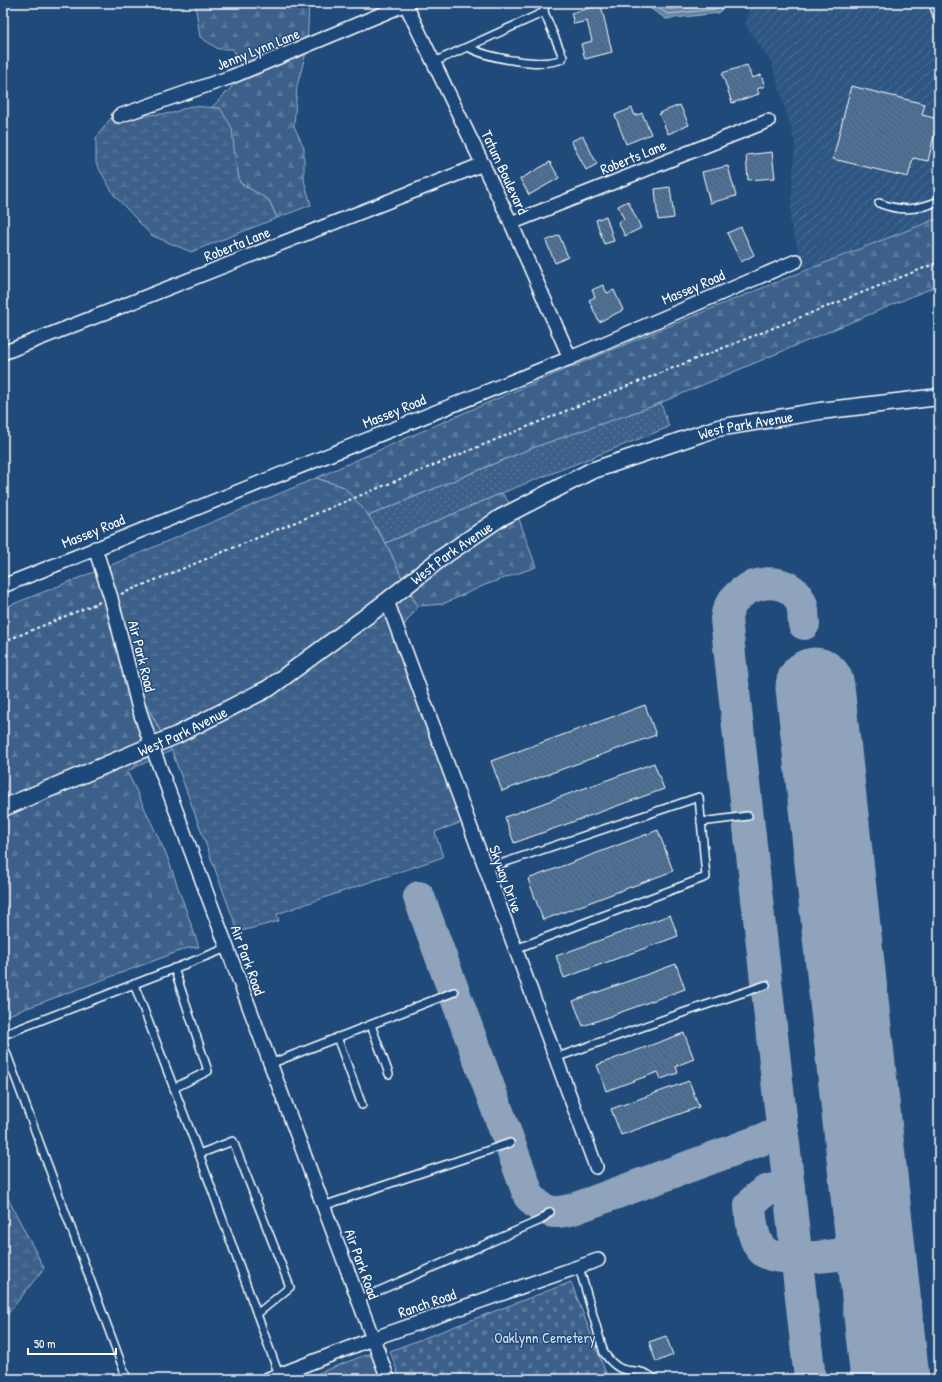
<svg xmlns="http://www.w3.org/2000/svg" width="942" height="1382" viewBox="0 0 942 1382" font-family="'Patrick Hand',sans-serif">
<defs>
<pattern id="industrial-furrows" width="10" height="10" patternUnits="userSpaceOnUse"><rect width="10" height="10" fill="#2e5683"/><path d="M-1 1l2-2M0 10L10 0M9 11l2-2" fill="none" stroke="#4d6f96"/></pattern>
<pattern id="grass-dots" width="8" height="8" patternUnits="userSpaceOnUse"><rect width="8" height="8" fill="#3c618b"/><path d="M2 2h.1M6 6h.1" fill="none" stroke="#59799c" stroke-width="1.8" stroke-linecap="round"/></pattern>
<pattern id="forest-firs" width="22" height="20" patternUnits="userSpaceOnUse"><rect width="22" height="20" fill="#3c618b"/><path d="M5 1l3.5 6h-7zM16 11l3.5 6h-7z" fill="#59799c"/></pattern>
<pattern id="wetland-marsh" width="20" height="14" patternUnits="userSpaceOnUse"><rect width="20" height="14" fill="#3c618b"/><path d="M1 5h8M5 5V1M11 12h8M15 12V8" fill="none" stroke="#59799c"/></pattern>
<pattern id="cemetery-stones" width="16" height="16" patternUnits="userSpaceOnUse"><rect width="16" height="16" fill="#3c618b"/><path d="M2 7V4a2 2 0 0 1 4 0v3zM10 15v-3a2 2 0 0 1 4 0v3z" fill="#59799c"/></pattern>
<pattern id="building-back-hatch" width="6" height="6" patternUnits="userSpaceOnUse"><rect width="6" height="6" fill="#507197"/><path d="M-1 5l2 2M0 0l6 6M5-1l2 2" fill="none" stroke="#4e5b6a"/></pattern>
</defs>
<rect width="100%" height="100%" fill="#1f4a7a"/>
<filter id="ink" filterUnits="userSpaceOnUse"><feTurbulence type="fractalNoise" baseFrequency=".025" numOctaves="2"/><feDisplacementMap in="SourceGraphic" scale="8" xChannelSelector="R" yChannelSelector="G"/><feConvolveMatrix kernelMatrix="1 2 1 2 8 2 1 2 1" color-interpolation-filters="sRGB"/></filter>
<g filter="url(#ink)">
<path fill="url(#industrial-furrows)" d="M751 3H939V218L805 270 790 223 795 143 772 64 745 24Z"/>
<path fill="url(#grass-dots)" stroke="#9eb0c5" d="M661 403 669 427 502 493 386 543 368 516 532 448Z"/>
<g fill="url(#forest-firs)" stroke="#9eb0c5">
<path d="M195 3H309L307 49 297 86 294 126 304 148V180L311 205 277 218 269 200 240 183 235 158 220 108H211L230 89 242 69 233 49H218L200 37Z"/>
<path d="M939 218V285L653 406 532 448 368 516 344 487 316 478C522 386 729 299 939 218Z"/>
<path d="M502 493 511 505 403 580 386 543Z"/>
<path d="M518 516 536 567 485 585 443 604 418 606 409 592 444 563Z"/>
<path d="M109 566 140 692 162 734 3 800V608Z"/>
<path d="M170 746 173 750 127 771 167 856 199 947 188 948 3 1017V815Z"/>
<path d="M386 1347 385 1353 395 1379H303Z"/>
</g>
<g fill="url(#wetland-marsh)" stroke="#9eb0c5">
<path d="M190 106 220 108 232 128 235 158 240 183 269 200 277 218 191 252 151 235 114 195 96 163V138L111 118 173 113Z"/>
<path d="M316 478 344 487 366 512 388 547 403 580 266 682 162 734 140 692 109 566Z"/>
<path d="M409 592 418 606 394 639 465 821 435 832 443 857 277 914 279 921 238 932 170 746Z"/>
<path d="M3 1189 44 1268 3 1320Z"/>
</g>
<path fill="url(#cemetery-stones)" stroke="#9eb0c5" d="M571 1282 608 1379H400L390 1351Z"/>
<path fill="#6583a4" stroke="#a3b5c8" d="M642 3H726L719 13 666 19Z"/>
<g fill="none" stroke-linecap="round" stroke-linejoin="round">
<g stroke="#c1cddb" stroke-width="1">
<path d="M650 3 668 14 716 9 721 3"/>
<path d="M659 3 669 9 715 3"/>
</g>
<g stroke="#8fa4bc" stroke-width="32">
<path d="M804 624C803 618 804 611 802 605 789 568 730 582 726 619L810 1379"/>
<path d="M419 897 529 1196C544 1214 555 1215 576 1208L783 1132"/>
<path d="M789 1187C769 1189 763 1189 750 1205 751 1219 752 1244 766 1253 785 1264 852 1253 876 1250"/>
</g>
<path stroke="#8fa4bc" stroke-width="79" d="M815 687 890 1379"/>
</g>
<g fill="url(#building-back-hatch)" stroke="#fff">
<path d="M601 5 612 52 585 59 581 44 592 41 587 21 574 24 571 13Z"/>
<path d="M747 65 752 78 761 75 765 86 757 89 759 94 732 103 722 73Z"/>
<path d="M851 86 925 104 922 115 938 119 928 161 913 158 908 177 833 159Z"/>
<path d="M680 105 689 125 668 134 659 113Z"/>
<path d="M632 108 635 116 642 113 651 134 626 144 615 115Z"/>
<path d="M583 136 597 164 586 170 571 141Z"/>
<path d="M772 152 775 178 748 180 746 155Z"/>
<path d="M550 162 559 178 529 195 520 179Z"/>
<path d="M728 166 736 196 710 203 702 172Z"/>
<path d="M670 187 674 218 658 220 655 189Z"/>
<path d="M628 201 641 228 625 236 618 222 624 219 618 206Z"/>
<path d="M606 216 614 241 604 244 596 220Z"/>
<path d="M741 227 754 255 741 262 727 233Z"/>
<path d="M559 235 568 257 555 263 546 241Z"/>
<path d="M603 285 607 293 614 290 623 310 599 322 589 300 595 297 592 290Z"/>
<path d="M645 705 656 735 502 791 491 761Z"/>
<path d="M654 763 664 789 514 843 505 817Z"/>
<path d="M658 830 673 871 543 920 528 879Z"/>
<path d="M670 915 678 936 564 978 556 956Z"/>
<path d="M676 964 685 989 583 1026 573 1001Z"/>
<path d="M684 1033 694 1059 676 1066 678 1073 661 1079 658 1072 606 1091 597 1065Z"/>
<path d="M689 1081 699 1107 621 1135 611 1109Z"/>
<path d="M666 1336 673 1355 656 1362 649 1342Z"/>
</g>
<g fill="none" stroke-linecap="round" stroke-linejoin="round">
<g stroke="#fff" stroke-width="10">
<g id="service">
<path d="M933 3 939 21"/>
<path d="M468 47C488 58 541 68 562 59L563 57 544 12"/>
<path d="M434 62 540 14 544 12 545 3"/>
<path d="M879 203C901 212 917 210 939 201"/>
<path d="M701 822 748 816"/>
<path d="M485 869 699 797 706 877 515 949"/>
<path d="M134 984 198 1151 279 1375"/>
<path d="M371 1025 389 1074"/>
<path d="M3 1035 227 948"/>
<path d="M337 1037 362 1105"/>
<path d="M3 1044 127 1379"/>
<path d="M555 1058 682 1013 766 985"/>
<path d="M270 1064 454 992"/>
<path d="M174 1088 208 1071 174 968"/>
<path d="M199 1154 233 1141 290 1287 257 1314"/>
<path d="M323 1206 510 1143"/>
<path d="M579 1267 604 1353C625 1382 633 1362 655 1379"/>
<path d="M358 1300 541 1220 550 1212"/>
</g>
</g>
<g stroke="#fff" stroke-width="16">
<g id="minor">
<path d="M405 3 511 223 570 358"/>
<path d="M119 116 231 77 406 4"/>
<path d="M511 223 768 121"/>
<path d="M3 353 483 164"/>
<path d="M95 548 111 598 139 709 147 733 388 1379"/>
<path d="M3 586 570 358 796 261"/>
<path d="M387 601 596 1167"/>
<path d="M268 1379 372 1339 598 1260"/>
</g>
</g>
<g stroke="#fff" stroke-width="19">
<g id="tertiary">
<path id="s1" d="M3 808 177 735 269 688 387 601 441 558 500 518 591 471 718 428 820 411 939 397"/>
</g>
</g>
<g stroke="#fff" stroke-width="2" stroke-dasharray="3 3" stroke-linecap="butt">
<path d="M121 594 580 405 939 262"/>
<path d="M3 642 100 602"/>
</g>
<use href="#service" stroke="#1f4a7a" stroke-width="7"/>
<use href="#minor" stroke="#1f4a7a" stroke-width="13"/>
<use href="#tertiary" stroke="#1f4a7a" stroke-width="16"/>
</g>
</g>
<g text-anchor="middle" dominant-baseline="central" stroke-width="3" stroke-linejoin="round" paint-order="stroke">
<g font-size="15" fill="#fff" stroke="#1f4a7a">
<text transform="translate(258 49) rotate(-22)">Jenny Lynn Lane</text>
<text transform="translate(633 157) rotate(-22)">Roberts Lane</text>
<text transform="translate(505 172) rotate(65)">Tatum Boulevard</text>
<text transform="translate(237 244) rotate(-22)">Roberta Lane</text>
<text transform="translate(693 287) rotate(-23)">Massey Road</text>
<text transform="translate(394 411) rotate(-22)">Massey Road</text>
<text stroke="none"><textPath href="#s1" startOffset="843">West Park Avenue</textPath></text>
<text transform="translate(93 531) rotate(-22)">Massey Road</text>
<text stroke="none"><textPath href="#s1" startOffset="519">West Park Avenue</textPath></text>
<text transform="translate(142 656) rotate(76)">Air Park Road</text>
<text stroke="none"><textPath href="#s1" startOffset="195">West Park Avenue</textPath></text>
<text transform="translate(506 879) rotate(70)">Skyway Drive</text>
<text transform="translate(248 960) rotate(70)">Air Park Road</text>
<text transform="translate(362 1264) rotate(70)">Air Park Road</text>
<text transform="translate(427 1303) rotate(-19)">Ranch Road</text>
</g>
<g font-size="15" fill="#d8dfe8" stroke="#1f4a7a">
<text x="545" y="1337">Oaklynn Cemetery</text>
</g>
</g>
<rect width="942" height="1382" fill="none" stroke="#1f4a7a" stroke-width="16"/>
<rect x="8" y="8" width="926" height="1366" fill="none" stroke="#fff" stroke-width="1.5" filter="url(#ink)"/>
<path d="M28 1348v6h88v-6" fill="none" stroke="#ffffff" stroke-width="2"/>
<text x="34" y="1348" font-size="12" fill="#ffffff" stroke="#1f4a7a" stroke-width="3" paint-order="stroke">50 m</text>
</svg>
